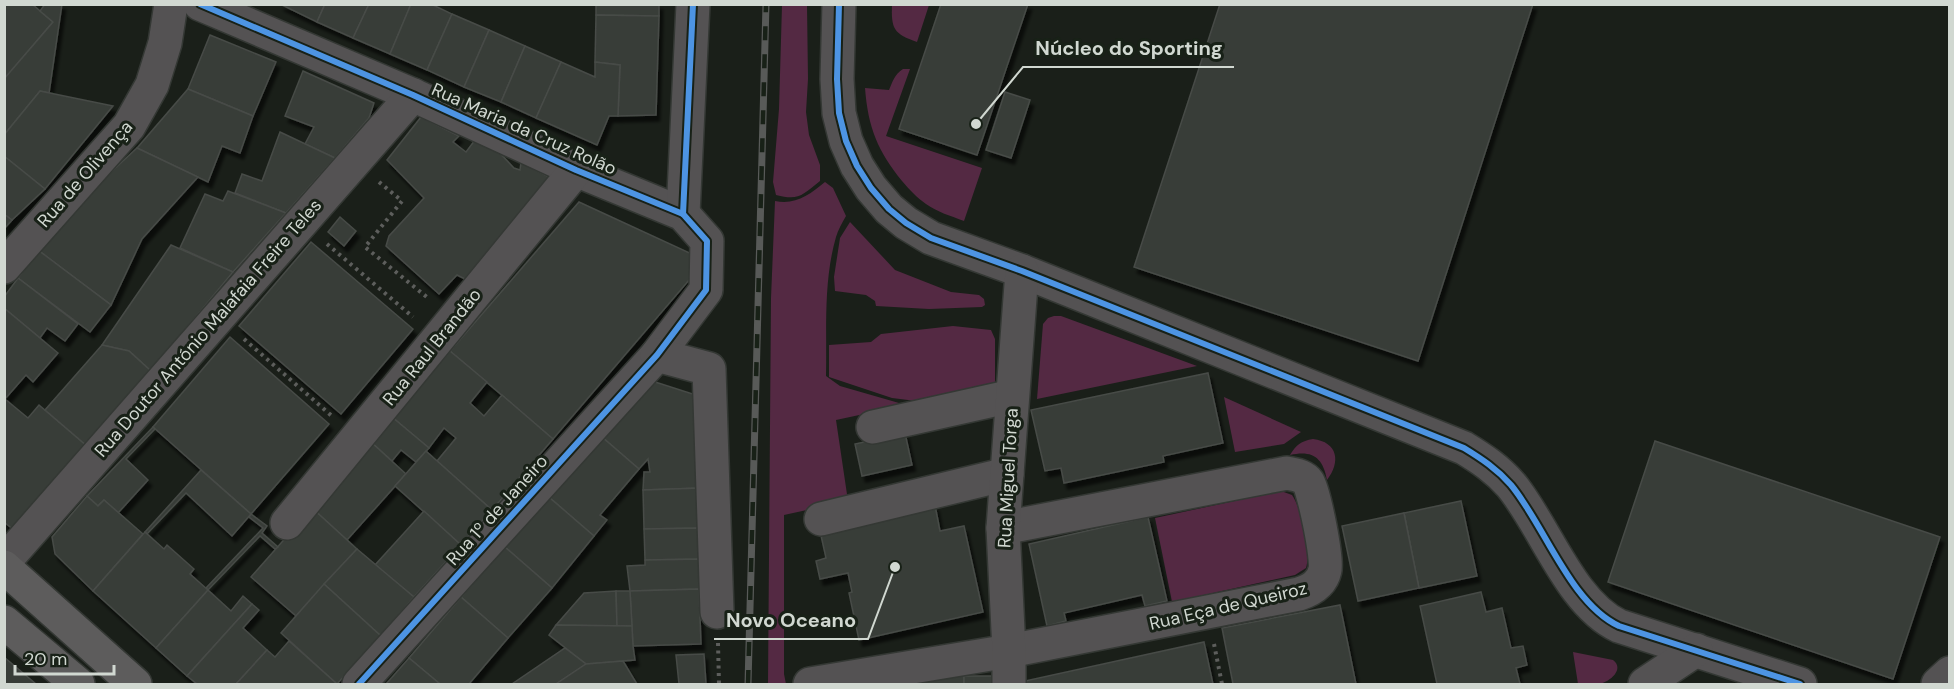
<svg xmlns="http://www.w3.org/2000/svg" width="1954" height="689" viewBox="0 0 1954 689" font-family="'DM Sans',sans-serif">
<defs>
<filter id="shadow"><feDropShadow dx="3.5" dy="6" stdDeviation="1.5" flood-color="#0009"/></filter>
</defs>
<rect width="100%" height="100%" fill="#1a1f19"/>
<g fill="#542943">
<path d="M782 5H807L808 79 806 112 809 135 820 165V181C802 195 799 201 776 195L773 182 779 109Z"/>
<path d="M892 5H929L917 42C894 34 891 29 892 5Z"/>
<path d="M903 69H910L886 136 982 168 964 221C951 216 937 212 926 204 917 198 909 189 902 181 878 151 868 128 865 88L889 90C893 81 894 75 903 69Z"/>
<path d="M825 182 833 188 846 216C842 223 838 230 836 237 823 282 827 331 826 376L840 386 906 405 836 420 848 501 784 515V674L786 684H768L771 298 775 201C796 205 809 195 825 182Z"/>
<path d="M850 222 895 270 951 292 979 295 984 299 985 305 982 307 929 309 876 306 875 301 866 295 835 291 834 277 840 238Z"/>
<path d="M1054 316H1061L1197 366 1037 399 1043 324 1048 318Z"/>
<path d="M953 326 991 330 995 339V382L984 389 924 402 892 398 829 377V345L871 342 881 334Z"/>
<path d="M1224 397 1301 432 1284 444 1235 452Z"/>
<path d="M1313 439C1338 442 1341 462 1327 480 1323 457 1312 450 1290 455 1296 445 1301 441 1313 439Z"/>
<path d="M1281 491 1292 495C1301 507 1311 553 1306 568L1295 575 1172 602 1155 518Z"/>
<path d="M1573 652 1613 660C1625 669 1610 682 1599 684 1593 686 1585 685 1578 684Z"/>
</g>
<g fill="#393d39" stroke="#474b47" stroke-width="1.5" filter="url(#shadow)">
<path d="M4 4H32L53 22 7 76 4 74Z"/>
<path d="M45 4H62L49 93 40 91 4 135V79L53 22 40 11Z"/>
<path d="M280 4H325L317 22Z"/>
<path d="M325 4H369L353 38 317 22Z"/>
<path d="M369 4H411L390 54 353 38Z"/>
<path d="M411 4H431L452 14 427 70 390 54Z"/>
<path d="M596 4H659V16L596 15Z"/>
<path d="M941 4H1028L977 155 899 129Z"/>
<path d="M1220 4H1533L1418 361 1134 267Z"/>
<path d="M452 14 489 30 464 87 427 70Z"/>
<path d="M596 15 659 16 656 115 618 116 620 65 595 62Z"/>
<path d="M489 30 525 46 501 102 464 87Z"/>
<path d="M210 35 276 62 253 116 188 89Z"/>
<path d="M525 46 561 62 536 118 501 102Z"/>
<path d="M561 62 595 77V62L620 65 618 116H609L597 145 536 118Z"/>
<path d="M303 71 374 103 369 118 335 158 305 144 314 127 285 116Z"/>
<path d="M188 89 253 116 240 153 222 146 208 182 137 148Z"/>
<path d="M40 91 113 106 45 189 4 156V135Z"/>
<path d="M1005 92 1030 100 1011 158 986 150Z"/>
<path d="M421 117 459 136 453 142 466 152 475 140 495 148 514 168 520 170 521 162 549 177 465 279 457 275 439 294 386 246 389 236 424 198 387 160Z"/>
<path d="M280 132 335 158 286 213 235 193 242 174 262 181Z"/>
<path d="M137 148 198 177 142 239 111 305 38 250 85 196Z"/>
<path d="M4 156 45 189 12 220 4 214Z"/>
<path d="M228 191 286 213 233 272 180 248 205 194 223 201Z"/>
<path d="M579 202 696 256V272L553 439 450 351Z"/>
<path d="M4 214 12 220 4 229Z"/>
<path d="M340 217 356 231 344 246 328 232Z"/>
<path d="M311 242 413 329 341 414 239 326Z"/>
<path d="M171 245 233 272 151 371 129 351 102 345Z"/>
<path d="M38 250 111 305 90 332 18 278Z"/>
<path d="M18 278 78 324 65 341 47 328 40 338 4 308V297Z"/>
<path d="M4 308 58 353 33 382 26 375 5 399 28 418 39 405 87 446 15 531 4 522Z"/>
<path d="M230 337 329 424 251 514 153 427Z"/>
<path d="M102 345 129 351 151 371 87 446 45 410Z"/>
<path d="M450 351 487 382 470 403 484 416 502 395 553 439 492 510 437 461 456 438 444 428 429 448 392 417Z"/>
<path d="M1208 373 1223 443 1163 456 1164 462 1064 483 1061 468 1045 471 1031 410Z"/>
<path d="M649 380 699 396 700 488 643 490 644 472H650L648 459 639 469 602 437Z"/>
<path d="M392 417 429 448 416 462 401 450 392 461 371 442Z"/>
<path d="M153 427 155 429 126 459 148 480 118 513 104 500 98 506 87 496Z"/>
<path d="M905 433 912 465 862 476 855 444Z"/>
<path d="M602 437 639 469 600 515 607 520 594 536 550 498Z"/>
<path d="M1655 441 1940 537 1893 679 1608 582Z"/>
<path d="M371 442 406 474 347 540 312 508Z"/>
<path d="M426 451 492 510 461 545 395 486Z"/>
<path d="M201 470 251 514 232 536 186 493 147 534 145 532Z"/>
<path d="M700 488V528L644 529 643 490Z"/>
<path d="M87 496 98 506 104 500 143 534 93 591 55 554 52 537Z"/>
<path d="M550 498 594 536 552 588 505 547Z"/>
<path d="M1461 501 1477 576 1419 588 1404 513Z"/>
<path d="M935 505 940 531 964 526 983 612 859 640 849 593 852 592 848 573 820 579 816 561 826 558 820 531Z"/>
<path d="M312 508 357 549 296 616 251 577Z"/>
<path d="M424 511 461 545 414 597 375 565Z"/>
<path d="M1404 513 1419 588 1358 601 1342 526Z"/>
<path d="M251 514 267 526 262 533 278 547 275 549 260 536 208 590 206 588 263 528 249 517Z"/>
<path d="M1148 517 1167 601 1145 606 1142 595 1064 613 1066 621 1047 626 1029 544Z"/>
<path d="M700 528 701 559 645 560 644 529Z"/>
<path d="M145 532 164 549 167 545 194 569 190 574 208 590 156 648 93 591Z"/>
<path d="M505 547 552 588 508 638 461 597Z"/>
<path d="M357 549 414 597 381 636 324 584Z"/>
<path d="M701 559 699 589 630 591 627 566 645 565V560Z"/>
<path d="M324 584 381 636 337 684 281 633Z"/>
<path d="M699 589 701 644 633 646 630 591Z"/>
<path d="M208 590 231 611 243 596 252 604 187 676 156 648Z"/>
<path d="M616 591 617 626 556 625 584 593Z"/>
<path d="M616 591H630L632 626H617Z"/>
<path d="M1481 592 1486 612 1502 608 1511 648 1523 646 1527 665 1516 668 1520 684H1437L1420 606Z"/>
<path d="M461 597 508 638 469 684H440L409 658Z"/>
<path d="M252 604 259 610 243 628 267 650 236 684H197L187 676Z"/>
<path d="M1340 605 1356 684H1233L1222 628Z"/>
<path d="M556 625 632 626 633 646 635 660 586 664 549 635Z"/>
<path d="M289 641 337 684H236L267 650 275 657Z"/>
<path d="M1204 642 1213 684H1026L1025 681Z"/>
<path d="M565 648 586 664 556 684H512Z"/>
<path d="M704 654 706 684H679L676 655Z"/>
<path d="M4 657 36 684H4Z"/>
<path d="M409 658 440 684H386Z"/>
<path d="M623 661 637 684H556L586 664Z"/>
<path d="M943 671 964 676V684H883Z"/>
<rect x="964" y="676" width="31" height="8"/>
</g>
<g fill="none" stroke-linecap="round" stroke-linejoin="round">
<g stroke="#343834" stroke-width="36">
<g id="minor">
<path d="M200 4 413 95 576 170 683 214 707 241 706 290 657 355 359 684"/>
<path d="M839 4 837 79 839 113 846 141 857 166 871 188 889 209 906 223 931 238 1022 271 1464 448C1482 459 1497 469 1511 485 1545 526 1570 603 1619 626L1800 684"/>
<path d="M683 214 693 4"/>
<path d="M4 267 129 126 152 85 165 43 171 4"/>
<path d="M657 355 709 369 717 612"/>
<path d="M873 427 1012 396"/>
<path d="M821 519 1007 474"/>
<path d="M287 523 576 170"/>
<path d="M4 562 413 95"/>
<path d="M810 684 1009 651 1299 594C1311 590 1322 584 1325 570 1328 560 1314 491 1308 482 1303 475 1294 475 1287 473L1003 528"/>
<path d="M1009 684V651L1003 528 1022 271"/>
<path d="M1645 684 1696 650"/>
<path d="M1938 684 1950 673"/>
</g>
</g>
<g stroke="#343834" stroke-width="36">
<g id="major">
<path d="M4 567 135 684"/>
<path d="M4 622 78 684"/>
</g>
</g>
<g stroke="#5d5e5c" stroke-width="4" stroke-dasharray="3 4.5" stroke-linecap="butt">
<path d="M379 182 402 201 365 247 428 298"/>
<path d="M327 244 413 317"/>
<path d="M244 339 333 417"/>
<path d="M718 643 719 684"/>
<path d="M1214 644 1222 684"/>
</g>
<use href="#minor" stroke="#545253" stroke-width="33"/>
<use href="#major" stroke="#5d5c5c" stroke-width="33"/>
<g stroke="#585a58" stroke-width="7">
<path id="rail" d="M748 684 766 4"/>
</g>
<use href="#rail" stroke="#182117" stroke-width="4.5" stroke-dasharray="14" stroke-linecap="butt"/>
<g stroke="#182117" stroke-width="10">
<g id="cycleway">
<path d="M200 4 413 95 576 170 683 214 707 241 706 290 657 355 359 684"/>
<path d="M839 4 837 79 839 113 846 141 857 166 871 188 889 209 906 223 931 238 1022 271 1464 448C1482 459 1497 469 1511 485 1545 526 1570 603 1619 626L1800 684"/>
<path d="M683 214 693 4"/>
</g>
</g>
<use href="#cycleway" stroke="#4d94e3" stroke-width="6"/>
</g>
<g text-anchor="middle" dominant-baseline="central" stroke-width="6" stroke-linejoin="round" paint-order="stroke">
<g font-size="18" fill="#d1d8d1" stroke="#182117">
<text transform="translate(524 129) rotate(24)">Rua Maria da Cruz Rolão</text>
<text transform="translate(85 174) rotate(-49)">Rua de Olivença</text>
<text transform="translate(208 328) rotate(-49)">Rua Doutor António Malafaia Freire Teles</text>
<text transform="translate(432 347) rotate(-51)">Rua Raul Brandão</text>
<text transform="translate(1008 478) rotate(-87)">Rua Miguel Torga</text>
<text transform="translate(497 510) rotate(-48)">Rua 1º de Janeiro</text>
<text transform="translate(1228 606) rotate(-13)">Rua Eça de Queiroz</text>
</g>
</g>
<path fill="none" stroke="#d1d8d1" stroke-width="2" d="M976 124L1023 67H1234M895 567L868 639H714"/>
<g fill="#d1d8d1" stroke="#182117" stroke-width="2">
<circle cx="976" cy="124" r="6"/>
<circle cx="895" cy="567" r="6"/>
</g>
<g font-size="20" text-anchor="middle" font-weight="bold" fill="#d1d8d1" stroke="#182117" stroke-width="6" stroke-linejoin="round" paint-order="stroke">
<text x="1129" y="55">Núcleo do Sporting</text>
<text x="791" y="627">Novo Oceano</text>
</g>
<rect width="1954" height="689" fill="none" stroke="#d1d8d1" stroke-width="12"/>
<path d="M15 665v9h99v-9" fill="none" stroke="#d1d8d1" stroke-width="3"/>
<text x="24" y="665" font-size="18" fill="#d1d8d1" stroke="#182117" stroke-width="4.5" paint-order="stroke">20 m</text>
</svg>
